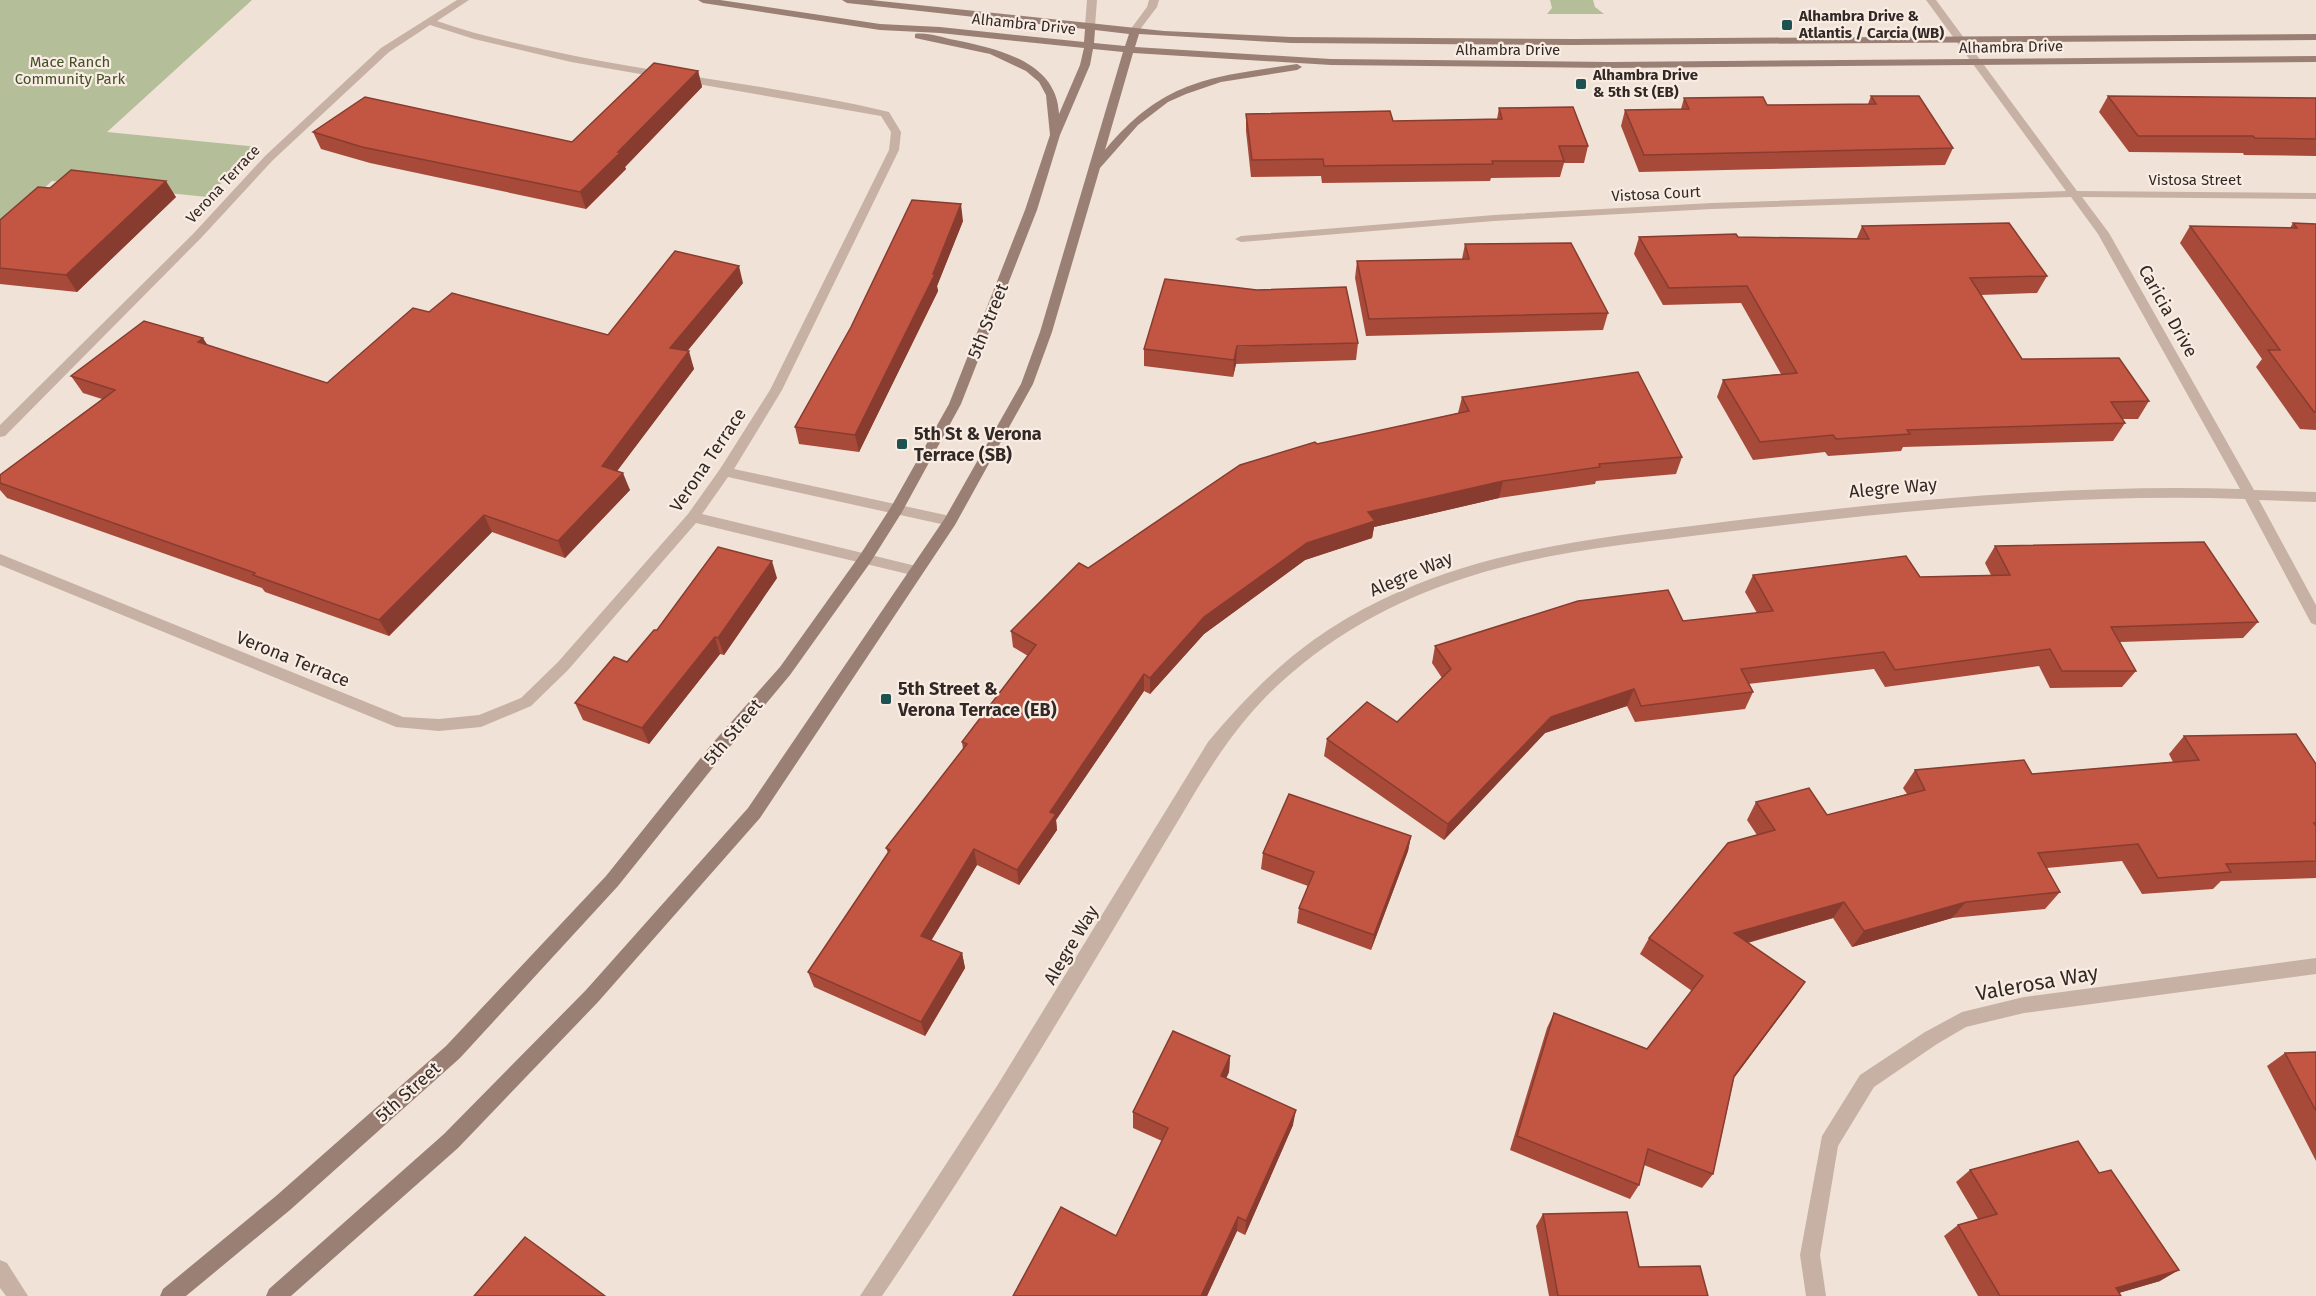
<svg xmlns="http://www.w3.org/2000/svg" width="2316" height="1296" viewBox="0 0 2316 1296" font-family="'Fira Sans',sans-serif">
<rect width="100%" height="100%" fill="#f0e2d7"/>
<g fill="#b4be98">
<path d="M0 0H252L107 132 259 147 207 197 52 181 0 228Z"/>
<path d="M1550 0H1593L1595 7 1604 14H1547L1552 8Z"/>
</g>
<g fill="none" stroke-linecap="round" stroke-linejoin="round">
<g fill="#c7b1a4" fill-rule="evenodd">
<path d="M457 0H469L437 21C473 34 510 42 547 50 660 75 776 85 889 112L901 132 899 150 782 390 734 469 950 516 957 521 950 526 728 477 702 514 916 566 921 567 923 571 921 575 916 576 696 523 568 670 531 706 481 727 439 731 396 727 0 565V554L403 717 439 719 479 715 521 698 558 662 688 514 720 469 770 390 889 150 891 132 881 116 571 62 474 39 430 25 389 52 273 160 201 238 5 436 0 437V425L193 234 265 156 381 48Z"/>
<path d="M1087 0H1097L1095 26 1090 29 1085 26Z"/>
<path d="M1149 0H1159L1157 7 1138 32H1132L1130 30 1147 7Z"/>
<path d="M1926 0H1936L2077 191 2316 193V199L2082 197 2109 233 2254 490 2316 492V502L2259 500 2316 605V625L2311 623 2245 499C2071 493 1898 511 1725 532 1638 543 1551 550 1468 577 1391 601 1317 643 1261 702 1229 736 1205 775 1181 816 1157 855 1134 895 1110 935 1037 1057 962 1178 882 1296H860L997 1086 1208 742C1266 673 1318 627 1401 591 1503 546 1614 536 1723 522 1895 501 2067 484 2240 489L2098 234 2071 197 1712 209 1494 221 1241 242 1235 239 1241 236 1494 215 1712 203 2066 191Z"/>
<path d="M2316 958V974L2024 1013 1966 1027 1937 1044 1874 1087 1838 1146 1820 1255 1826 1296H1806L1800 1255 1822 1136 1860 1075 1925 1032 1962 1012 2024 997Z"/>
<path d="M0 1260 7 1263 28 1296H6L0 1288Z"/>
</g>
<path fill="#9a7f75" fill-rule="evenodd" d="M698 0H720L880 24 940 27 1084 42 1085 29 847 3 842 0H871L1164 31 1291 37 1574 39 2316 34V40L1574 45 1291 43 1139 34 1135 47 1331 59 1610 62 2316 56V62L1610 68 1331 65 1133 53 1105 150C1164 79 1211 77 1297 64L1302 67 1297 70 1221 82 1186 94 1168 102 1138 125 1100 168 1052 332 1033 384 955 525 760 818 598 1002 458 1148 291 1296H266L269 1289 444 1134 586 990 748 808 945 518 1021 384 1040 332 1123 52 1093 49 1090 65 1060 135 1037 210 961 404 902 512 870 563 790 675 723 755 618 886 460 1058 290 1210 186 1296H160L163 1289 276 1196 446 1046 606 876 711 745 780 667 860 555 891 507 949 404 1025 210 1050 135 1046 95 1039 82 1026 71 990 54 915 38V34C927 32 943 38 955 40 997 49 1057 61 1059 114L1080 65 1084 48 940 33 880 30 703 3ZM1095 30 1129 34 1125 46 1094 43Z"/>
</g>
<g fill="#a74a3a">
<path d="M698 71 702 87 625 167 626 169 586 209 370 163 321 149 313 132 572 142Z"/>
<path d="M1871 96 1953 148 1945 165 1639 172 1621 126 1625 110 1681 109 1684 98 1767 105 1868 104Z"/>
<path d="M2108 96 2316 98V156L2244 155 2243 153 2129 152 2099 112Z"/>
<path d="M1499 108 1588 146 1584 163H1564L1560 177 1491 178 1490 181 1322 183 1321 176 1251 177 1246 131V114L1393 121 1497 119Z"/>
<path d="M50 188 176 197 77 292 0 284V220Z"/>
<path d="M963 221 937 286 938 291 859 452 799 444 795 427Z"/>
<path d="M2293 223 2316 224V430L2300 429 2256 367 2262 359 2180 243 2190 226 2290 228Z"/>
<path d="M1862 226 2047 276 2037 293 1981 295 2022 359 2149 401 2138 419H2122L2125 423 2113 441 1903 447 1901 451 1828 456 1825 452 1753 460 1717 397 1723 380 1781 374 1741 303 1663 305 1634 254 1639 237 1857 238Z"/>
<path d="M1465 244 1608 313 1603 330 1366 336 1355 278 1357 261 1462 259Z"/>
<path d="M743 283 687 351 694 369 617 471 630 490 565 558 492 532 389 636 265 592 262 588 7 498 0 490V475L102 399 83 393 71 376 207 345 327 383 429 312 608 335Z"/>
<path d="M1358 343 1356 360 1236 364 1233 377 1144 366V349Z"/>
<path d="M1462 397 1682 457 1676 474 1596 481 1595 484 1499 498 1374 527 1372 538 1305 560 1204 634 1150 694 1144 691 1056 820 1057 830 1019 885 977 865 931 940 962 953 965 968 925 1036 814 987 808 972 888 853 886 848 963 749 962 742 1028 656 1013 647 1011 631 1088 568 1317 444 1458 413Z"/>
<path d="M1995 546 2258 622 2243 638 2120 642 2136 671 2122 687 2050 688 2039 666 1885 687 1874 669 1748 684 1753 692 1745 709 1635 722 1627 706 1545 733 1444 840 1324 756 1327 739 1397 722 1442 678 1432 663 1435 646 1757 613 1745 592 1753 575 1920 577 1991 575 1985 563Z"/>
<path d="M777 578 724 655 720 654 649 744 583 720 575 703 627 662 657 630Z"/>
<path d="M2184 736 2316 764V878L2221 881 2213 889 2142 894 2122 861 2047 868 2060 892 2045 909 1952 918 1852 947 1833 918 1748 943 1805 982 1734 1078 1713 1174 1702 1188 1644 1165 1639 1185 1630 1199 1510 1150 1547 1028 1554 1013 1647 1049 1692 991 1640 954 1649 938 1757 835 1747 820 1756 802 1827 815 1907 794 1903 788 1915 770 2032 774 2173 762 2169 754Z"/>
<path d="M1411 836 1408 851 1371 950 1297 923 1299 908 1308 886 1261 869 1263 853Z"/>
<path d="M2316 1052V1161L2267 1066 2285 1053Z"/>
<path d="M1230 1056 1229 1072 1226 1079 1293 1125 1245 1235 1237 1231 1207 1296H1013L1116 1236 1162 1141 1133 1128V1112Z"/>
<path d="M1970 1170 2160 1281 2119 1293 2121 1296H1978L1944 1236 1958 1225 1978 1219 1956 1182Z"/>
<path d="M1543 1214 1639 1267 1708 1296H1549L1536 1226Z"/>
</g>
<g fill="#883c2f">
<path d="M698 71 702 87 625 167 626 169 586 209 580 192 618 152Z"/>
<path d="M166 181 176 197 77 292 66 275Z"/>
<path d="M961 204 963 221 937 286 938 291 859 452 855 435 933 274Z"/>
<path d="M739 266 743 283 676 365 670 348Z"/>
<path d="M203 338 214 355 198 342Z"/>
<path d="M1237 346 1236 364 1233 377 1234 360Z"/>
<path d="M689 351 694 369 608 483 602 466Z"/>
<path d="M623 473 630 490 565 558 558 541Z"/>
<path d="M1503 481 1499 498 1374 527 1372 538 1305 560 1204 634 1150 694V678L1204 617 1307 543 1368 512Z"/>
<path d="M484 515 492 532 389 636 379 620Z"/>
<path d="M772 561 777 578 724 655 718 638Z"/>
<path d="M715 637 720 654 649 744 642 728Z"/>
<path d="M1144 674V691L1056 820 1057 830 1019 885 1017 870 1050 812Z"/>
<path d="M1634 689 1627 706 1545 733 1444 840 1448 824 1551 717Z"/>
<path d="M1411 836 1408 851 1371 950 1374 935Z"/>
<path d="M974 849 977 865 925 951 921 936Z"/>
<path d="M1844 902 1833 918 1724 949 1734 933Z"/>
<path d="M1966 902 1952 918 1852 947 1864 931Z"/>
<path d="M962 953 965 968 925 1036 921 1022Z"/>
<path d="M1805 982 1794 998 1724 1091 1734 1076Z"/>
<path d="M1230 1056 1229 1072 1219 1092 1221 1076Z"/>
<path d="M1296 1110 1293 1125 1245 1235 1246 1221Z"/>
<path d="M1238 1217 1237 1231 1207 1296H1201Z"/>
<path d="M2179 1270 2160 1281 2108 1296 2116 1288Z"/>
</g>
<g fill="#c25643" stroke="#883c2f" stroke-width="1.5">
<path d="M654 63 698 71 618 152H621L580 192 362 147 313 132 365 97 572 142Z"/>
<path d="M1871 96H1919L1953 148 1644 155 1625 110 1689 109 1684 98 1763 97 1767 105 1876 104Z"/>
<path d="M2108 96 2316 98V139L2255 138 2253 136H2138Z"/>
<path d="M1573 107 1588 146H1559L1564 161H1492L1493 164 1324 166 1323 159 1252 160 1246 114 1390 111 1393 121 1502 119 1499 108Z"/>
<path d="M71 170 166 181 66 275 0 268V220L38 187 50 188Z"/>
<path d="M912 200 961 204 933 274H935L855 435 795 427 851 327Z"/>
<path d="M2009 223 2047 276 1970 278 2022 359 2119 358 2149 401 2111 402 2125 423 1907 430 1910 434 1836 439 1833 435 1760 442 1723 380 1797 373 1747 286 1669 288 1639 237 1736 234 1738 237 1869 239 1862 226Z"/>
<path d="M2293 223 2316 224V412H2314L2268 350H2280L2190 226 2297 228Z"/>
<path d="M1571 243 1608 313 1369 319 1357 261 1469 259 1465 244Z"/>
<path d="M675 251 739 266 670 348 689 351 602 466 623 473 558 541 484 515 379 620 253 575 255 573 0 483V475L115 390 71 376 144 321 203 338 198 342 327 383 413 308 429 312 452 293 608 335Z"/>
<path d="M1165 279 1257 290 1346 287 1358 343 1237 346 1234 360 1144 349Z"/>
<path d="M1638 372 1682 457 1599 464 1600 467 1503 481 1368 512 1375 521 1307 543 1204 617 1150 678 1144 674 1050 812 1056 814 1017 870 974 849 921 936 962 953 921 1022 808 972 890 850 886 848 967 744 962 742 1036 645 1011 631 1079 563 1088 568 1240 465 1315 442 1317 444 1469 411 1462 397Z"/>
<path d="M2204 542 2258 622 2111 627 2136 671H2062L2050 649 1895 670 1884 652 1741 669 1753 692 1641 706 1634 689 1551 717 1448 824 1327 739 1367 702 1397 722 1451 669 1435 646 1578 601 1668 590 1683 621 1773 611 1753 575 1906 556 1920 577 2010 575 1995 546Z"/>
<path d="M718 547 772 561 718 638 715 637 642 728 575 703 614 657 627 662 654 630H657Z"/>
<path d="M2296 734 2316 764V823H2314L2316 826V861L2226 864 2231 872 2158 878 2138 844 2038 853 2060 892 1966 902 1864 931 1844 902 1734 933 1805 982 1734 1076 1713 1174 1648 1149 1639 1185 1517 1136 1554 1013 1647 1049 1703 976 1649 938 1728 843 1775 830 1756 802 1809 788 1827 815 1925 790 1915 770 2024 760 2032 774 2199 760 2184 736Z"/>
<path d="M1289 794 1411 836 1374 935 1299 908 1314 872 1263 853Z"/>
<path d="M1173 1031 1230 1056 1221 1076 1296 1110 1246 1221 1238 1217 1201 1296H1013L1061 1207 1116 1236 1168 1128 1133 1112Z"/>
<path d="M2316 1052V1111L2285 1053Z"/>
<path d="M2078 1141 2099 1173 2111 1170 2179 1270 2116 1288 2121 1296H2000L1958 1225 1997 1214 1970 1170Z"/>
<path d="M1627 1212 1639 1267 1700 1266 1708 1296H1558L1543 1214Z"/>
<path d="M525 1237 605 1296H474Z"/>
</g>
<g fill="#1d5251" stroke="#f8ece3" stroke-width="2">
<rect x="1781" y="19" width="12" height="12" rx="3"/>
<rect x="1575" y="78" width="12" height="12" rx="3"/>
<rect x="896" y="438" width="12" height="12" rx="3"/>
<rect x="880" y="693" width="12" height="12" rx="3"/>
</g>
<g text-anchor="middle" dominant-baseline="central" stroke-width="4.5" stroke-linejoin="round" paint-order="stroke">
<g font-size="15" font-weight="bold" fill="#322825" stroke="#f8ece3" text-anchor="start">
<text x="1799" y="16">Alhambra Drive &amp;<tspan x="1799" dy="17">Atlantis / Carcia (WB)</tspan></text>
<text x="1593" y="75">Alhambra Drive<tspan x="1593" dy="17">&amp; 5th St (EB)</tspan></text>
</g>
<g font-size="15" fill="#322825" stroke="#f8ece3">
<text transform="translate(1024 24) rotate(6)">Alhambra Drive</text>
<text transform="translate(2011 47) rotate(-1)">Alhambra Drive</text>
<text x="1508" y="50">Alhambra Drive</text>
<text x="2195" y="180">Vistosa Street</text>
<text transform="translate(223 184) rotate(-47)">Verona Terrace</text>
<text transform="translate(1656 194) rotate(-3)">Vistosa Court</text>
</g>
<g font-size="15" fill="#45502a" stroke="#f8ece3">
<text x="70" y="62">Mace Ranch<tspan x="70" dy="17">Community Park</tspan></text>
</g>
<g font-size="18" fill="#322825" stroke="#f8ece3">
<text transform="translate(2168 311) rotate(61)">Caricia Drive</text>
<text transform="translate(988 321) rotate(-68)">5th Street</text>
<text transform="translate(708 460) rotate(-56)">Verona Terrace</text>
<text transform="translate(1893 488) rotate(-5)">Alegre Way</text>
<text transform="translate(1411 574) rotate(-23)">Alegre Way</text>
<text transform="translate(293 659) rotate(22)">Verona Terrace</text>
<text transform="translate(733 732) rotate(-50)">5th Street</text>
<text transform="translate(1071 945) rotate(-59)">Alegre Way</text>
<text transform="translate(408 1092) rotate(-42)">5th Street</text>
</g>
<g font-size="18" font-weight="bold" fill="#322825" stroke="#f8ece3" text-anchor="start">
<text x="914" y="434">5th St &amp; Verona<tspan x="914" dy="21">Terrace (SB)</tspan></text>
<text x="898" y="689">5th Street &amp;<tspan x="898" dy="21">Verona Terrace (EB)</tspan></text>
</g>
<g font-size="21" fill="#322825" stroke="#f8ece3">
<text transform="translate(2037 983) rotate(-10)">Valerosa Way</text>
</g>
</g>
</svg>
